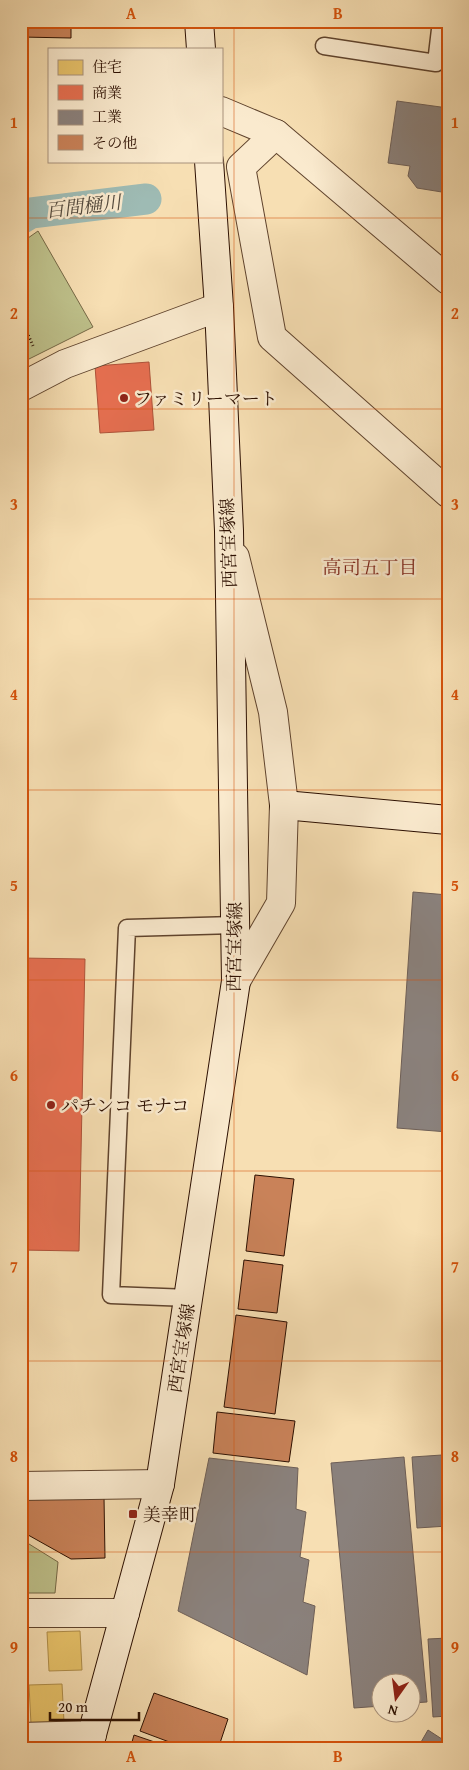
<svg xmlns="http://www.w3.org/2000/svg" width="469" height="1770" viewBox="0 0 469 1770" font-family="'Gentium Book Plus','Noto Serif JP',serif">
<rect width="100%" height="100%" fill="#f7dfb3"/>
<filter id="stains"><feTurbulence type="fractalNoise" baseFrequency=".004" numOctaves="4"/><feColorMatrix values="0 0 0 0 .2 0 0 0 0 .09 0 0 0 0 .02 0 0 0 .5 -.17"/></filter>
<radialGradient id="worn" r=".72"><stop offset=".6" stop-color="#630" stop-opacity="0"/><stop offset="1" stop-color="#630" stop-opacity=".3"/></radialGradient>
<g fill="#bec18b" stroke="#756846">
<path d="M38 231 93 327 21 363V243Z"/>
<path d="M21 1539 58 1562 55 1593H21Z"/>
</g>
<g fill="#e9c46a" stroke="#b08e4a">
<path d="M80 1631 82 1670 49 1671 47 1632Z"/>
<path d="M21 1633H25L26 1676H21Z"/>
<path d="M62 1684 64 1722 31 1724 29 1685Z"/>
</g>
<g fill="#e76f51" stroke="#af5239">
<path d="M149 362 154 430 100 433 95 366Z"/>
<path d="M21 958 85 959 79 1251 21 1250Z"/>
</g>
<g fill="#8a817c" stroke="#6e5f57">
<path d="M397 101 448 108V193L417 188 408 176 410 166 388 163Z"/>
<path d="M413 892 448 895V1132L397 1128Z"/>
<path d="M442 1455 448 1526 417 1528 412 1457Z"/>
<path d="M404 1457 427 1702 412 1703V1682H382V1706L354 1708 331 1463Z"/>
<path d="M209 1458 298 1468 296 1509 306 1512 300 1557 309 1560 303 1602 315 1606 307 1675 178 1611Z"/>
<path d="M448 1638V1716L433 1717 428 1639Z"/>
<path d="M428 1730 448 1743V1749H417Z"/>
</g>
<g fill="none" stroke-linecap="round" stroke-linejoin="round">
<path stroke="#9ebbb4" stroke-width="31" d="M21 219 31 213 146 199"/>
</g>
<g fill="#c98259" stroke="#2c0f00">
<path d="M21 21H71V38L21 37Z"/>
<path d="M255 1175 294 1179 284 1256 246 1251Z"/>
<path d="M244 1260 283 1265 277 1313 238 1309Z"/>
<path d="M236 1315 287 1322 275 1414 224 1407Z"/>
<path d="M217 1412 295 1421 289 1462 213 1453Z"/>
<path d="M21 1497H104L105 1558 71 1559 21 1531Z"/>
<path d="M154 1693 228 1719 218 1749H188L140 1731Z"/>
<path d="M134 1735 175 1749H130Z"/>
</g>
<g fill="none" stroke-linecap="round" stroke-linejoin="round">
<g stroke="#5f432d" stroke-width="19">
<g id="lane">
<path d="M324 46 436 63 441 21"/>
<path d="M189 1298 111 1295 127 928 235 925"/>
</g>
</g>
<g stroke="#5f432d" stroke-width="30">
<g id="street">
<path d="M221 111 276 134 448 280"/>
<path d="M276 134 241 167 272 337 448 493"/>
<path d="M21 387 65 364 219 307"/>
<path d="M235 557 273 712 284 805 281 903 236 981"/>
<path d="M21 1486 160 1484"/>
<path d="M21 1613H125"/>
<path d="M21 1737 92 1735"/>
</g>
</g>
<g stroke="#2c0f00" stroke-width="30">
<g id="secondary">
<path d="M199 21 201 49"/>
<path d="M284 805 448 820"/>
<path d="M88 1749 160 1484 236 981 229 531 219 307 209 161"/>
</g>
</g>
<path stroke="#2c0f00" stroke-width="3" stroke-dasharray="1 2.5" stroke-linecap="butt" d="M21 328 24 326 34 348"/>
<use href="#lane" stroke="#faeace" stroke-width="16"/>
<use href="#street" stroke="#faeace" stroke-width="28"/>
<use href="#secondary" stroke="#faeace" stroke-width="28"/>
</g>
<path fill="none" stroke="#d5520b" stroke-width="1" stroke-opacity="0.55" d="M234 21V1749M21 218H448M21 409H448M21 599H448M21 790H448M21 980H448M21 1171H448M21 1361H448M21 1552H448"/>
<g fill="#8f2418" stroke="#faeace" stroke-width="2">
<circle cx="124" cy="398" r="5"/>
<circle cx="51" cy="1105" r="5"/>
<rect x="128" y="1509" width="10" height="10" rx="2.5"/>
</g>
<g text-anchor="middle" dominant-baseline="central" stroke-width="5" stroke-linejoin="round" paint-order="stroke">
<g font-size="18" fill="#2c0f00" stroke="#faeace" text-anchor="start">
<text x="134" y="398">ファミリーマート</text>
<text x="61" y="1105">パチンコ モナコ</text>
<text x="143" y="1514">美幸町</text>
</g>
<g font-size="18" fill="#2c0f00" stroke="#faeace">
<text transform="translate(228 543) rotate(-92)">西宮宝塚線</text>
<text transform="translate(234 947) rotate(-89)">西宮宝塚線</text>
<text transform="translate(181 1348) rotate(-81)">西宮宝塚線</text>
</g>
<g font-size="19" font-style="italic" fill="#544b3f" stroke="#faeace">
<text transform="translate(83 206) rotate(-7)">百間樋川</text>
</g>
<g font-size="19" fill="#7a1f14" stroke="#faeace">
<text x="370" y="567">高司五丁目</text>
</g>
</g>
<rect width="469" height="1770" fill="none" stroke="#f7dfb3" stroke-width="55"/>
<rect x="48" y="48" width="175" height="115" fill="#faeace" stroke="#a8927c"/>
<rect x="58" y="60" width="25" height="15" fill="#e9c46a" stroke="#a8927c"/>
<text x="92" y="72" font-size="15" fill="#2c0f00">住宅</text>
<rect x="58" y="85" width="25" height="15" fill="#e76f51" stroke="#a8927c"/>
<text x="92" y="98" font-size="15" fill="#2c0f00">商業</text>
<rect x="58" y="110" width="25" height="15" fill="#8a817c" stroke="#a8927c"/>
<text x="92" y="122" font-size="15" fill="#2c0f00">工業</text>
<rect x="58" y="135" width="25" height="15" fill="#c98259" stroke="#a8927c"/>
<text x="92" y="148" font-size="15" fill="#2c0f00">その他</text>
<g transform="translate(396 1698) rotate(194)"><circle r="24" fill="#faeace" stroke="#a8927c"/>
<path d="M0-4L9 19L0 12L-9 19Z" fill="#8f2418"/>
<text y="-8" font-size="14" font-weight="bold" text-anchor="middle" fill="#2c0f00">N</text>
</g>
<path d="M50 1712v8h89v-8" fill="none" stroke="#2c0f00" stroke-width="2.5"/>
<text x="58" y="1712" font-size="15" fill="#2c0f00" stroke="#faeace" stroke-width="4" paint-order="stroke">20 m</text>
<rect x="28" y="28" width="414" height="1714" fill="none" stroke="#d5520b" stroke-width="2"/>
<g font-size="16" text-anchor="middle" font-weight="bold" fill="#d5520b">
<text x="131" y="19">A</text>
<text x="338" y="19">B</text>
<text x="14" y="128">1</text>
<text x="455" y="128">1</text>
<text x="14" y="319">2</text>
<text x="455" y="319">2</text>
<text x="14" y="510">3</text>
<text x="455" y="510">3</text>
<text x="14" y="700">4</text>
<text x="455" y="700">4</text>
<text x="14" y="891">5</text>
<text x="455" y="891">5</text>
<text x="14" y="1081">6</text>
<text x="455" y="1081">6</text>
<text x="14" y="1272">7</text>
<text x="455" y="1272">7</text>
<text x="14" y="1462">8</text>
<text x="455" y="1462">8</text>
<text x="14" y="1653">9</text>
<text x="455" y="1653">9</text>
<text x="131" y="1762">A</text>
<text x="338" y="1762">B</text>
</g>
<rect width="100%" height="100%" filter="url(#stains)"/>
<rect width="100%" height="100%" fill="url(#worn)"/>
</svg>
